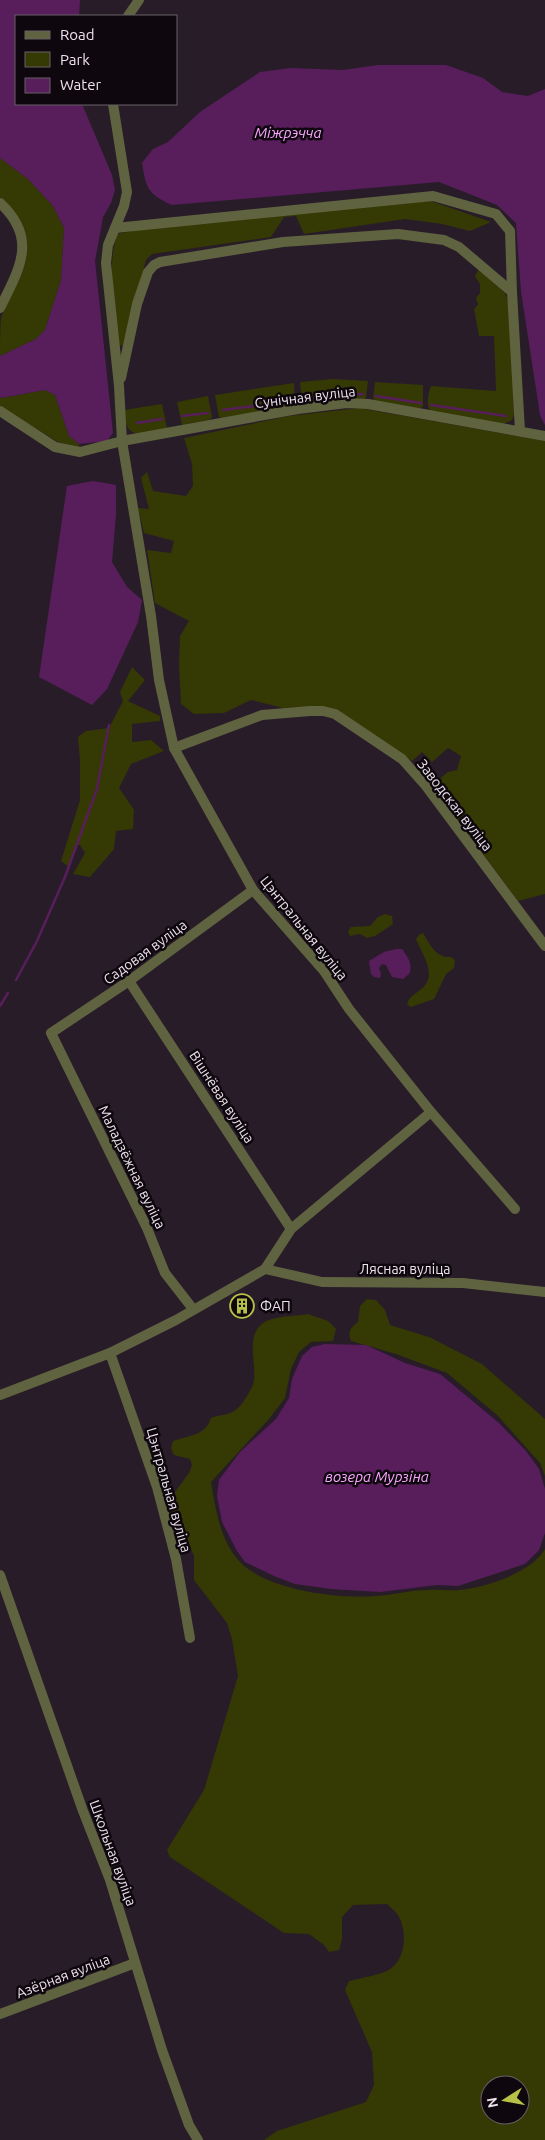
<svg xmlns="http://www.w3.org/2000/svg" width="545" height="2140" viewBox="0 0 545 2140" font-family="Ubuntu,sans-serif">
<rect width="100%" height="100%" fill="#281c29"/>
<g fill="#353903" fill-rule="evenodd">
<path d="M0 158 28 179 53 206 64 228 61 280 45 330 36 339 0 356C0 345 0 329 1 318 18 267 50 245 0 197Z"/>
<path d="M431 201 491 222 470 231 442 224 405 219 304 234 296 216 284 217 271 237 152 254 146 260 123 346 119 345C115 309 106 269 117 234L150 227Z"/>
<path d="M479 269 505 293 510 306 514 414 512 420 504 424 430 411C426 404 428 393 431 386L496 391 494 336H479L474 309 478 305 476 298 480 293V284L475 276Z"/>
<path d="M333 379 368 381 366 398 363 400 303 405 302 403 300 382Z"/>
<path d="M375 382 423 385V406L420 409 375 401 373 398Z"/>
<path d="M294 383 295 404 293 406 222 418 219 417 215 395Z"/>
<path d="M45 390 55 395 69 436 79 444V447L58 442 0 406V396L2 398Z"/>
<path d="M208 396 212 417 209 420 182 425 177 402Z"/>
<path d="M162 404 167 428C142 432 126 444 124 410Z"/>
<path d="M359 408 545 441V894L518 901 432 785 448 772 457 770 461 756 448 748 432 762 422 752 412 761 324 706 283 708 251 700 224 713 194 714 181 704 179 664 180 636 189 621 155 603 147 550 171 553 174 541 144 533 138 508 149 509 141 478 147 472 153 491 186 496 193 486 192 464 184 438 289 416Z"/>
<path d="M132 667 145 680 128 701 160 716V721L132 724V742L151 740 164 751 131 764 119 788 134 810 133 829 116 831 114 849 90 877 73 874 85 853 80 845H76L69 867 61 861 80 800V761L78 737 86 731 109 728 123 701 120 692Z"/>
<path d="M385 914 392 916 393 924 375 936 367 938 360 934 350 936 348 932 351 927 370 926 378 917Z"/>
<path d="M423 933C430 944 435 958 451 957L455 960 454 968 446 974 434 999 411 1007 407 1004C409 997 414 995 420 990 439 977 423 956 416 939L419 935Z"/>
<path d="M367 1299 376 1300 385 1310 390 1325 429 1337 482 1364 545 1419V1476L540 1463 497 1415 447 1373 396 1354 351 1341C347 1332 351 1327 358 1322L360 1306Z"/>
<path d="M308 1314 328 1321 336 1329 333 1341 311 1342 299 1352 291 1369 285 1398 269 1419 211 1482C216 1511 220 1541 241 1563 268 1590 338 1599 375 1596 393 1595 410 1590 428 1590 438 1589 448 1591 458 1590 485 1588 531 1573 545 1549V2140H264L277 2131 366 2102 374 2085 372 2052 345 1990 349 1981C361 1978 375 1976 387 1971 406 1962 408 1931 398 1915 395 1911 390 1907 387 1904L353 1905 342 1917V1939L339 1950 329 1952 324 1945 309 1934 284 1933 170 1857 167 1850 204 1790 238 1676 232 1639 227 1623 194 1580V1556L187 1540 175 1530 171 1515 175 1492 189 1473 192 1465 190 1459 174 1455 171 1448 173 1441C190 1435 205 1436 211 1418 221 1414 230 1416 239 1407 244 1402 251 1390 253 1384 259 1366 241 1331 269 1320 280 1316 296 1316 308 1314ZM490 2085H520V2115H490Z"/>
</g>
<g fill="#581e5c">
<path d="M0 0H80L79 16H16V104H82L112 175 115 190 111 203 103 217 95 261 113 433 107 441 79 444 69 436 55 395 45 390 1 398 0 396V356L36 339 45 330 61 280 64 228 53 206 28 179 0 158Z"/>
<path d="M378 65H446L483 78 502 92 528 96 545 89V425L540 415 521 291 516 223 497 205 439 182 172 205C147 194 146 187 142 163L153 149 168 142 200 112 260 72 291 68 343 70Z"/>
<path d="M93 481 116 485V514L112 562 127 587 142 600 138 622 107 689 92 705 39 677 67 486Z"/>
<path d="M396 949H402C408 957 412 963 410 973L403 979 392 977 386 965 382 964 379 968 381 974 380 978 374 977 371 974 369 961 384 952Z"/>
<path d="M325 1344 366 1345 405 1363 440 1374 499 1423 526 1451 539 1469 545 1489V1533L539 1550 525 1564 458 1586 437 1585 380 1592 331 1589 295 1584 274 1576 245 1562 237 1551 222 1522 217 1496 219 1480 240 1452 276 1419 289 1398 292 1379 302 1356 312 1347Z"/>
</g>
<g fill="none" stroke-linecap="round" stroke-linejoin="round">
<g stroke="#581e5c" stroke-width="2.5">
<path d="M376 396 421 403"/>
<path d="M306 399 336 395 363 394"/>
<path d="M431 405 506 416"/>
<path d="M223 410 292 401"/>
<path d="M182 416 208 413"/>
<path d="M137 423 162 419"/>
<path d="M16 980 37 941 65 877 97 789 109 725"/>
<path d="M0 1006 8 993"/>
</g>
<g stroke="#5f633f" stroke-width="10">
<path d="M128 16 139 0"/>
<path d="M0 203C38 238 20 268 0 308"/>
<path d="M115 228 433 196 496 214 510 231 512 292"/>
<path d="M121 378 137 304 148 272 154 265 160 262 283 242 398 234 444 240 459 247 512 292 520 431"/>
<path d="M0 411 55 447 80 452 122 441 298 409 347 403 368 404 545 436"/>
<path d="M174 748 262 715 310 711H323L335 714 402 759 426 786 545 946"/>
<path d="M129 981 291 1229"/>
<path d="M431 1112 515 1209"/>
<path d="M265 1269 322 1282 463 1283 545 1292"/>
<path d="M193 1309 165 1273 147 1228 51 1033 129 981 253 890"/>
<path d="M110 1353 157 1487 176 1559 190 1638"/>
<path d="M0 1395 110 1353 176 1320 265 1269 291 1229 431 1112 349 1009 324 971 253 890 174 748 159 680 151 616 122 441 119 386 106 263 108 245 124 206 127 192 113 104"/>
<path d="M0 1575 83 1811 110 1880 162 2050 189 2125 198 2140"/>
<path d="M0 2014 135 1963"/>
</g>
</g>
<defs>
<g id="building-ring" transform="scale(1.25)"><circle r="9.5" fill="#0e080e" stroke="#b8c147" stroke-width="1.5"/><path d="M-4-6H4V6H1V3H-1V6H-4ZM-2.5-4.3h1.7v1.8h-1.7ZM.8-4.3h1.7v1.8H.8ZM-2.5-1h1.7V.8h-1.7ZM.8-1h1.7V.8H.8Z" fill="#b8c147"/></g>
</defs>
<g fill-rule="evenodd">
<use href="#building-ring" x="242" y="1306"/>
</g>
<g text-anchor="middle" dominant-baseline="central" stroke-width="5" stroke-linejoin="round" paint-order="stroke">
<g font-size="14" fill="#ede4ed" stroke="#0e080e">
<text transform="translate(305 397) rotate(-7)">Сунічная вуліца</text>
<text transform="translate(455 805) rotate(52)">Заводская вуліца</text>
<text transform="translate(304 928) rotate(51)">Цэнтральная вуліца</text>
<text transform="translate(145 952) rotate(-36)">Садовая вуліца</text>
<text transform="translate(222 1097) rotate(57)">Вішнёвая вуліца</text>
<text transform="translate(132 1167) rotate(64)">Маладзёжная вуліца</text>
<text x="405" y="1269">Лясная вуліца</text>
<text transform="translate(169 1490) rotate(74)">Цэнтральная вуліца</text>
<text transform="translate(113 1853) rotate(70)">Школьная вуліца</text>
<text transform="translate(63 1976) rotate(-21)">Азёрная вуліца</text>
</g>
<g font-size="14" fill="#ede4ed" stroke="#0e080e" text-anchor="start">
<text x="260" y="1306">ФАП</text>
</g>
<g font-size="15" font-style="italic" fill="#faa6ff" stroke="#0e080e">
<text x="288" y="132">Міжрэчча</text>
<text x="377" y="1476">возера Мурзіна</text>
</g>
</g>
<rect x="15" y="15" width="162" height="90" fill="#0e080e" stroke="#676067"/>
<rect x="25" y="31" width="25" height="8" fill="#5f633f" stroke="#676067"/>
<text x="60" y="40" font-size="15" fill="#ede4ed">Road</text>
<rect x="25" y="52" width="25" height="15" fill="#353903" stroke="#676067"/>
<text x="60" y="65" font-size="15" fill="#ede4ed">Park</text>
<rect x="25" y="78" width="25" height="15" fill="#581e5c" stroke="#676067"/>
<text x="60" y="90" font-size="15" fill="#ede4ed">Water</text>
<g transform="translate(505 2100) rotate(259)"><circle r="24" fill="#0e080e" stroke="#676067"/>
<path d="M0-4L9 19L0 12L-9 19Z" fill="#b8c147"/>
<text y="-8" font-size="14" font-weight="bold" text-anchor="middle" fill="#ede4ed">N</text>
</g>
</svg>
